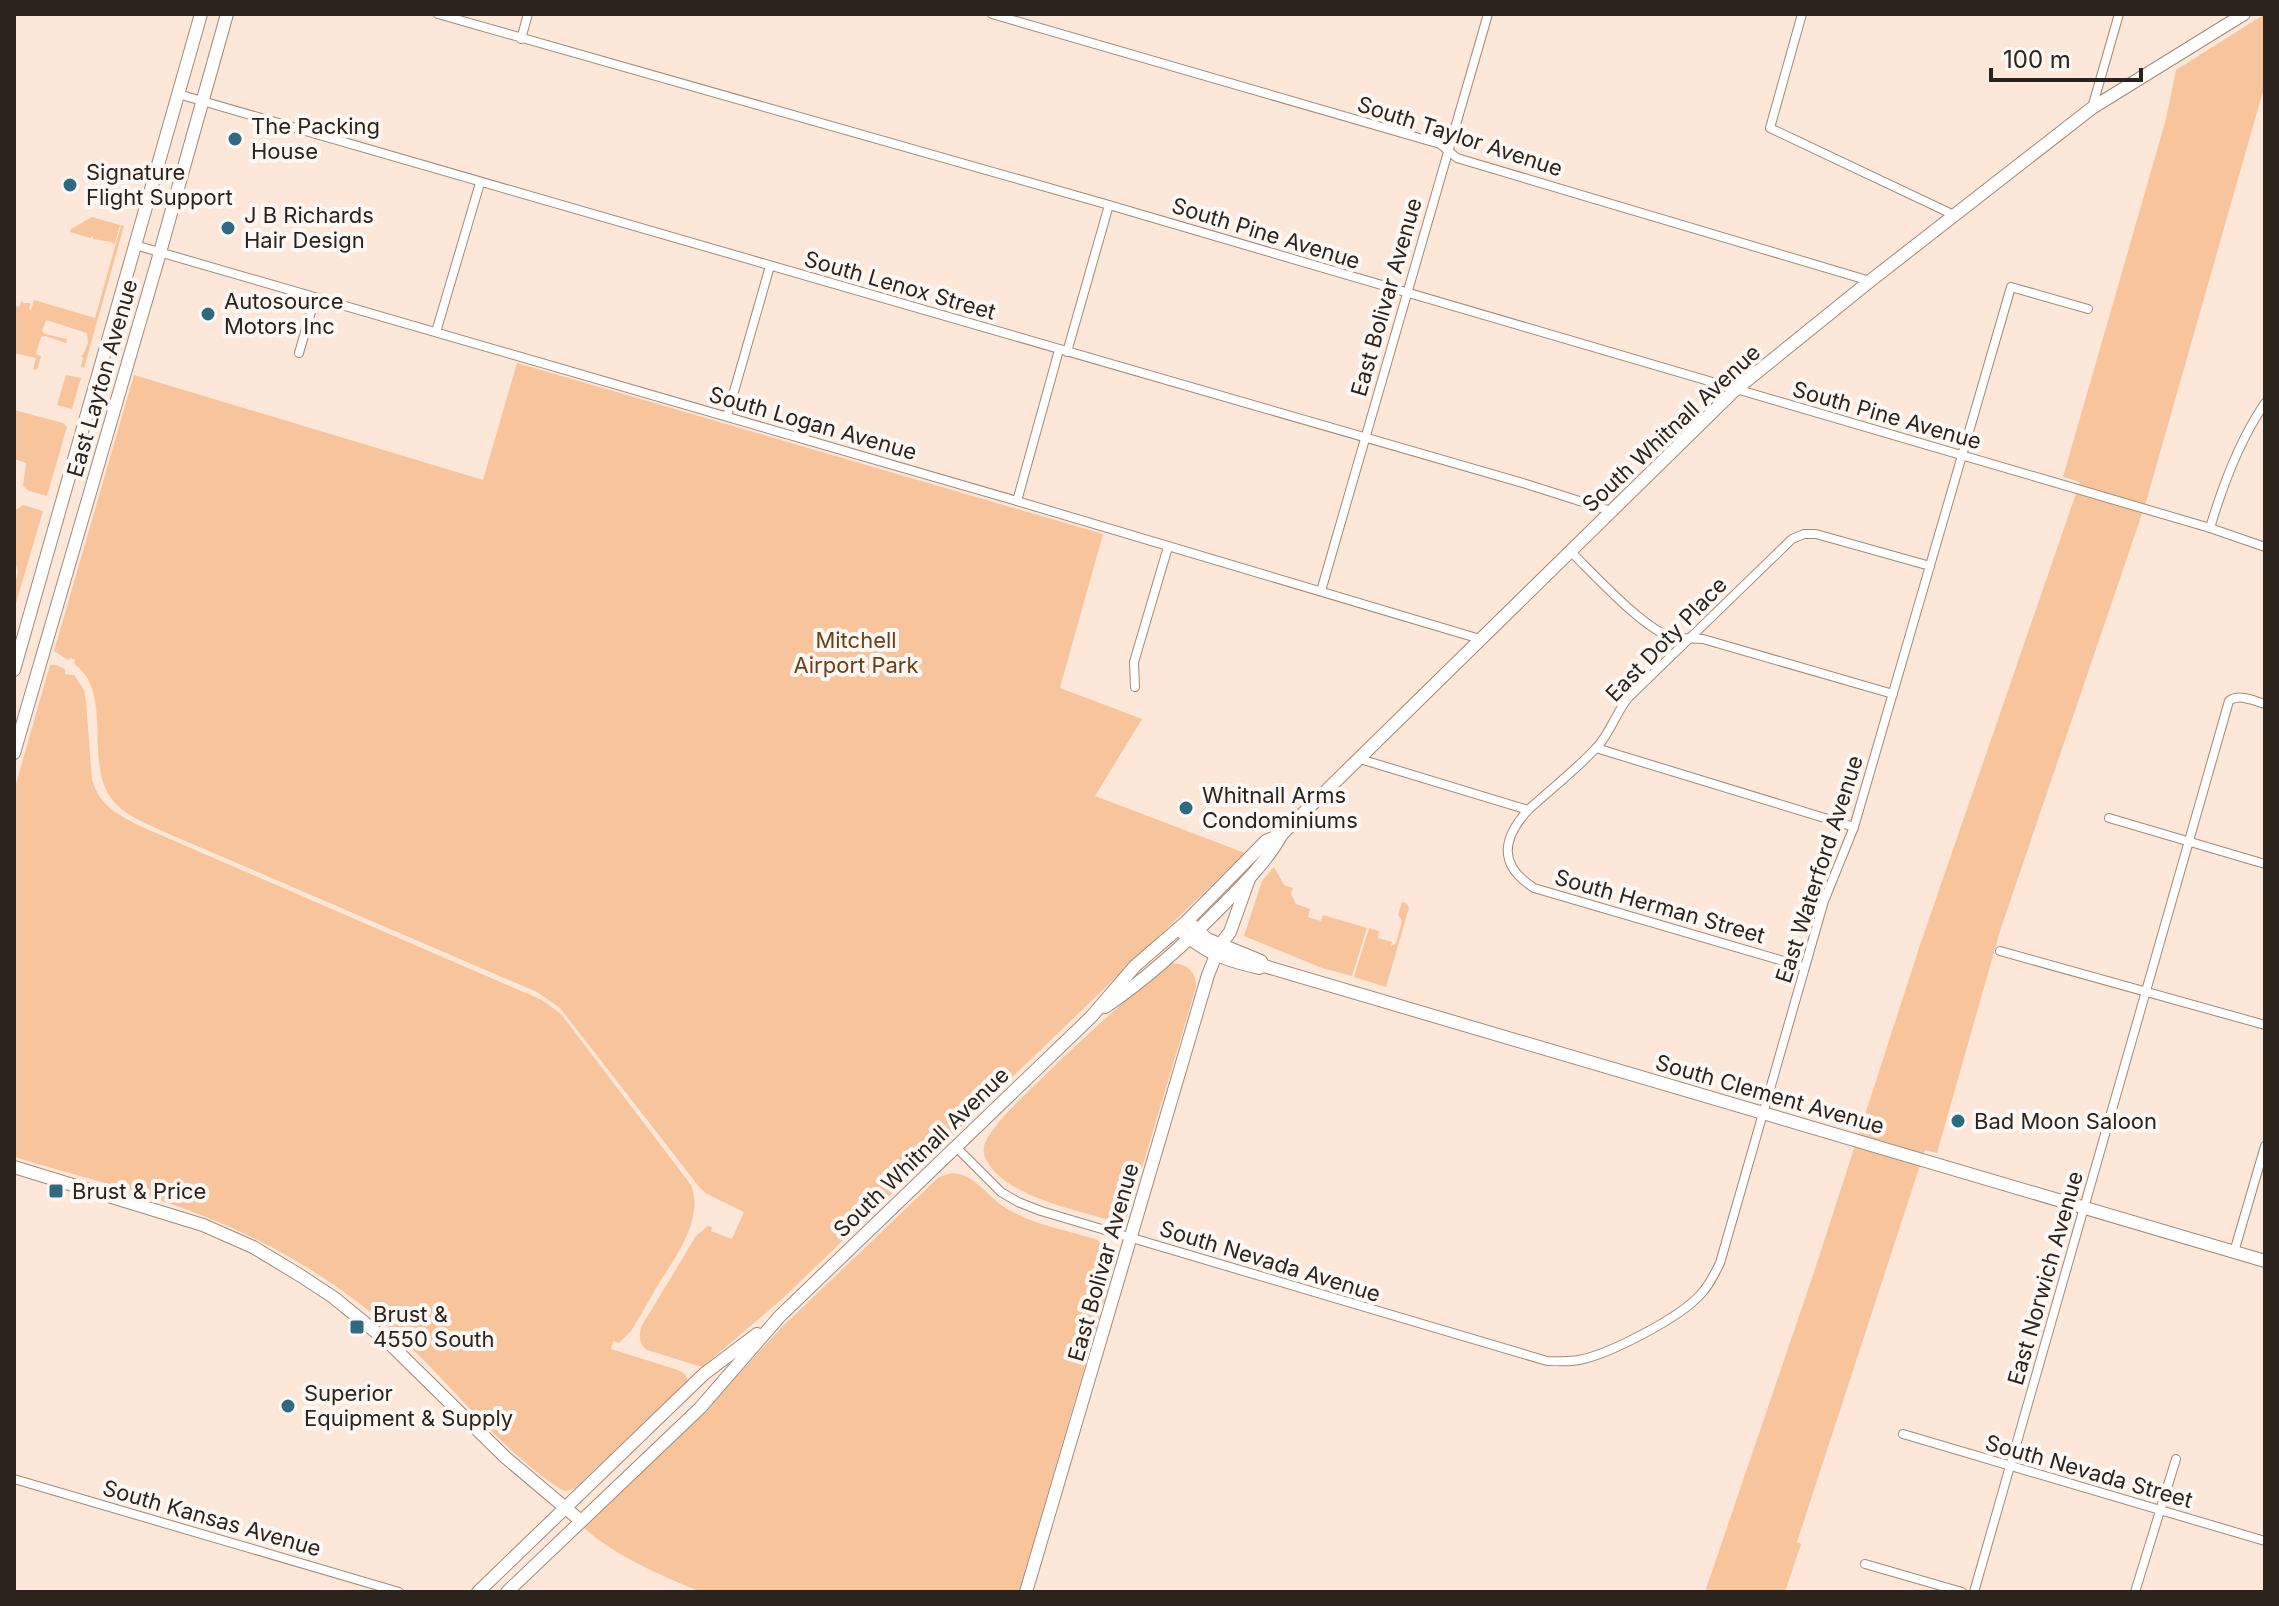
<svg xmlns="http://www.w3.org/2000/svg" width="2279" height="1606" viewBox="0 0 2279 1606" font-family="Inter,sans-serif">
<rect width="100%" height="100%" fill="#fce7d8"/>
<g fill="#f8c49c">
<path d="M2265 14V84L2146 502 2000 931 1937 1153 1925 1150 1797 1542 1801 1544 1785 1592H1705L1815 1269 1920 945 2080 482 2063 477 2166 119 2176 70Z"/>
<path d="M92 217 120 225 114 245 112 242 93 239V236L90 238 70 232 71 229Z"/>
<path d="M121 225 124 226 84 368 81 367 83 357 80 356 83 355 88 343 87 333 46 320 42 331 45 334 67 339 66 343 45 336 41 337 36 354 41 356 37 370 33 369 36 358 14 353V305L19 307 22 300 23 303H31L29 309 31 310 34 300 95 318Z"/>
<path d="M517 363 1103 534 1060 688 1142 719 1095 796 1245 853 781 1300 702 1367 647 1350C639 1344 639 1337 641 1327L696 1236 708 1226 712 1227 711 1231 732 1239 744 1212 707 1194 700 1188 560 1008 537 992 169 834C151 825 129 818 115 803 81 767 116 693 74 664L75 660 71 658 68 660 54 651 134 375 483 480Z"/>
<path d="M66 375 81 378 72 409 57 405Z"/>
<path d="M14 410 63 423 67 427 47 496 29 491 23 486 26 463 14 459Z"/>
<path d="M23 505 43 511 14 610V588L18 572 14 558V511Z"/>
<path d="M50 665H56L65 669V674L74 675 84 690 86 701 92 780C101 807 116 813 140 826L542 1000 561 1014 691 1185C705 1220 673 1260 656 1288 648 1302 640 1317 631 1331L619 1343 613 1341 611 1349 678 1370 685 1374 688 1381 575 1488 566 1491 562 1490C497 1448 451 1382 393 1331 339 1283 274 1244 206 1217 144 1192 78 1176 14 1157V791Z"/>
<path d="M1274 867 1284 885 1293 888 1291 894 1296 904 1310 909 1308 917 1321 921 1323 915 1367 928 1352 976 1322 968 1244 936 1262 881Z"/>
<path d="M1402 902 1406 903 1409 908 1386 987 1354 977 1369 928 1379 931 1378 938 1392 942 1391 946 1396 943 1402 921 1398 915Z"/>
<path d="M1172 963C1188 964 1196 972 1196 987L1128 1215 1123 1219 1113 1221C1077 1210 1001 1196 985 1157 983 1151 983 1145 987 1139 999 1118 1026 1094 1044 1076 1083 1038 1124 1002 1165 965Z"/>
<path d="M952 1173C975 1174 987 1196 1004 1207 1031 1224 1065 1230 1095 1239 1116 1250 1109 1270 1107 1290L1019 1592H701C660 1575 617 1557 584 1528L701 1415 781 1328 939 1177Z"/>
</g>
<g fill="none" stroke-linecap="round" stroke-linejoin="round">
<g stroke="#a18a79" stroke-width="10">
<g id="street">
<path d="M438 14 1109 205 2210 528 2265 547"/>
<path d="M992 14 1440 144 1457 158 1870 281"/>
<path d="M1802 14 1770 128 1954 215"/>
<path d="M521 39 528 14"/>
<path d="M178 94 1526 484 1611 511"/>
<path d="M2092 108 2119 14"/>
<path d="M135 245 1017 501 1480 639"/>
<path d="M436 332 480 183"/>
<path d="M1067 352 1109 205"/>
<path d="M299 353 315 298"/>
<path d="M727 416 770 266"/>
<path d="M1017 501 1059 350"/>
<path d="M2210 528C2223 484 2239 441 2265 403"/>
<path d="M1570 551C1592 572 1645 631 1672 637 1681 639 1693 638 1703 639L1893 694"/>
<path d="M1321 591 1488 14"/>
<path d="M1135 687 1134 662 1168 547"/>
<path d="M1596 748 1854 827"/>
<path d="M1360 759 1528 810C1502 839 1498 865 1534 888L1804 967"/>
<path d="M1528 810C1551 789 1577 769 1598 746 1611 731 1616 713 1628 698L1792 539 1804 534H1816L1930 566"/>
<path d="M2109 818 2265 864"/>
<path d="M2000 951 2265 1025"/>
<path d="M956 1147 1001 1192 1018 1202 1041 1211 1547 1361C1558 1361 1569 1362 1579 1360 1610 1354 1679 1318 1700 1295 1709 1286 1714 1275 1720 1263L1824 901 1854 827 2011 287 2088 309"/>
<path d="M2234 1252 2265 1146"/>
<path d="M1903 1434 2265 1541"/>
<path d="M14 1479 399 1592"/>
<path d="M1865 1564 1962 1592"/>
<path d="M1974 1592 2229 701C2239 693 2254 701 2265 704"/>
<path d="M2135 1592 2176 1459"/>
</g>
</g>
<g stroke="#a18a79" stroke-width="14">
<g id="secondary">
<path d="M14 670 201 14"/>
<path d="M14 753 157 263 227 14"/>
<path d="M1192 925 1207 939 1261 961 1264 966"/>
<path d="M1178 929C1207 954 1222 959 1259 968L1264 966 2265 1261"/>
<path d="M1105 1007C1148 978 1187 942 1223 905 1245 883 1267 861 1282 834"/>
<path d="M14 1167 203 1225 253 1247 301 1276 333 1297 387 1341 505 1457 581 1521"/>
<path d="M478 1592 704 1374 757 1334"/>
<path d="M507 1592 700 1408 780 1316 1091 1017 1135 966 1187 921 1266 841 1282 834 1735 390 1870 281 2092 108 2244 14"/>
<path d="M1026 1592 1208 975 1220 945 1230 932 1249 879"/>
</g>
</g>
<use href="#street" stroke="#fff" stroke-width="8"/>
<use href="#secondary" stroke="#fff" stroke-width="12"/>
</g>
<g fill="#2e6b82" stroke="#fdf8f4" stroke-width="3">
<circle cx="235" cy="139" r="8"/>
<circle cx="70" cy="185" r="8"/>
<circle cx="228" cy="228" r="8"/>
<circle cx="208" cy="314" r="8"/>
<circle cx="1186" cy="808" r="8"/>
<circle cx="1958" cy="1121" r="8"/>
<rect x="48" y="1183" width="16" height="16" rx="4"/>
<rect x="349" y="1319" width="16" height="16" rx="4"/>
<circle cx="288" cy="1406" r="8"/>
</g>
<g text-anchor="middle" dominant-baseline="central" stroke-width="8" stroke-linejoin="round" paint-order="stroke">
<g font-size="22" fill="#2c231c" stroke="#fdf8f4" text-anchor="start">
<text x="251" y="126">The Packing<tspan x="251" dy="25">House</tspan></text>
<text x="86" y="172">Signature<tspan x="86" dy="25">Flight Support</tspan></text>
<text x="244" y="215">J B Richards<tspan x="244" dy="25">Hair Design</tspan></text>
<text x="224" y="301">Autosource<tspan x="224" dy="25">Motors Inc</tspan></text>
<text x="1202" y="795">Whitnall Arms<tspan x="1202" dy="25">Condominiums</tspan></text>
<text x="1974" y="1121">Bad Moon Saloon</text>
<text x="72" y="1191">Brust &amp; Price</text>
<text x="373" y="1314">Brust &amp;<tspan x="373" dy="25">4550 South</tspan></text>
<text x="304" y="1393">Superior<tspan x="304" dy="25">Equipment &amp; Supply</tspan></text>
</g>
<g font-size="22" fill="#2c231c" stroke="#fdf8f4">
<text transform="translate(1460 136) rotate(18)">South Taylor Avenue</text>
<text transform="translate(1266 233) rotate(17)">South Pine Avenue</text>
<text transform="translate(900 285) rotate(16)">South Lenox Street</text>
<text transform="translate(1386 297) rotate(-74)">East Bolivar Avenue</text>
<text transform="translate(102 378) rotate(-74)">East Layton Avenue</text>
<text transform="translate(1887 415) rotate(16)">South Pine Avenue</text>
<text transform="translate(813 423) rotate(16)">South Logan Avenue</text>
<text transform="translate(1671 428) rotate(-43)">South Whitnall Avenue</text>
<text transform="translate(1666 639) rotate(-46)">East Doty Place</text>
<text transform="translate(1819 869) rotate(-72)">East Waterford Avenue</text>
<text transform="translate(1660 906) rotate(16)">South Herman Street</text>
<text transform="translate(1770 1094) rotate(16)">South Clement Avenue</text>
<text transform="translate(921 1152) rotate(-44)">South Whitnall Avenue</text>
<text transform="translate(1270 1261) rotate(17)">South Nevada Avenue</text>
<text transform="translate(1103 1262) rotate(-74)">East Bolivar Avenue</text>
<text transform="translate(2045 1278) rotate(-74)">East Norwich Avenue</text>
<text transform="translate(2089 1471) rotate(16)">South Nevada Street</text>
<text transform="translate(212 1518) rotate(16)">South Kansas Avenue</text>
</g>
<g font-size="22" fill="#6b4019" stroke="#fdf8f4">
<text x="856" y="640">Mitchell<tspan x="856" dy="25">Airport Park</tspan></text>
</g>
</g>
<rect width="2279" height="1606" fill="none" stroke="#2c231c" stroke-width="32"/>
<path d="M1991 68v12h150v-12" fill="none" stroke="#2c231c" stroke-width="4"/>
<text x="2003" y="68" font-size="24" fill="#2c231c" stroke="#fdf8f4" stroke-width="6" paint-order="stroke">100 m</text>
</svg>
